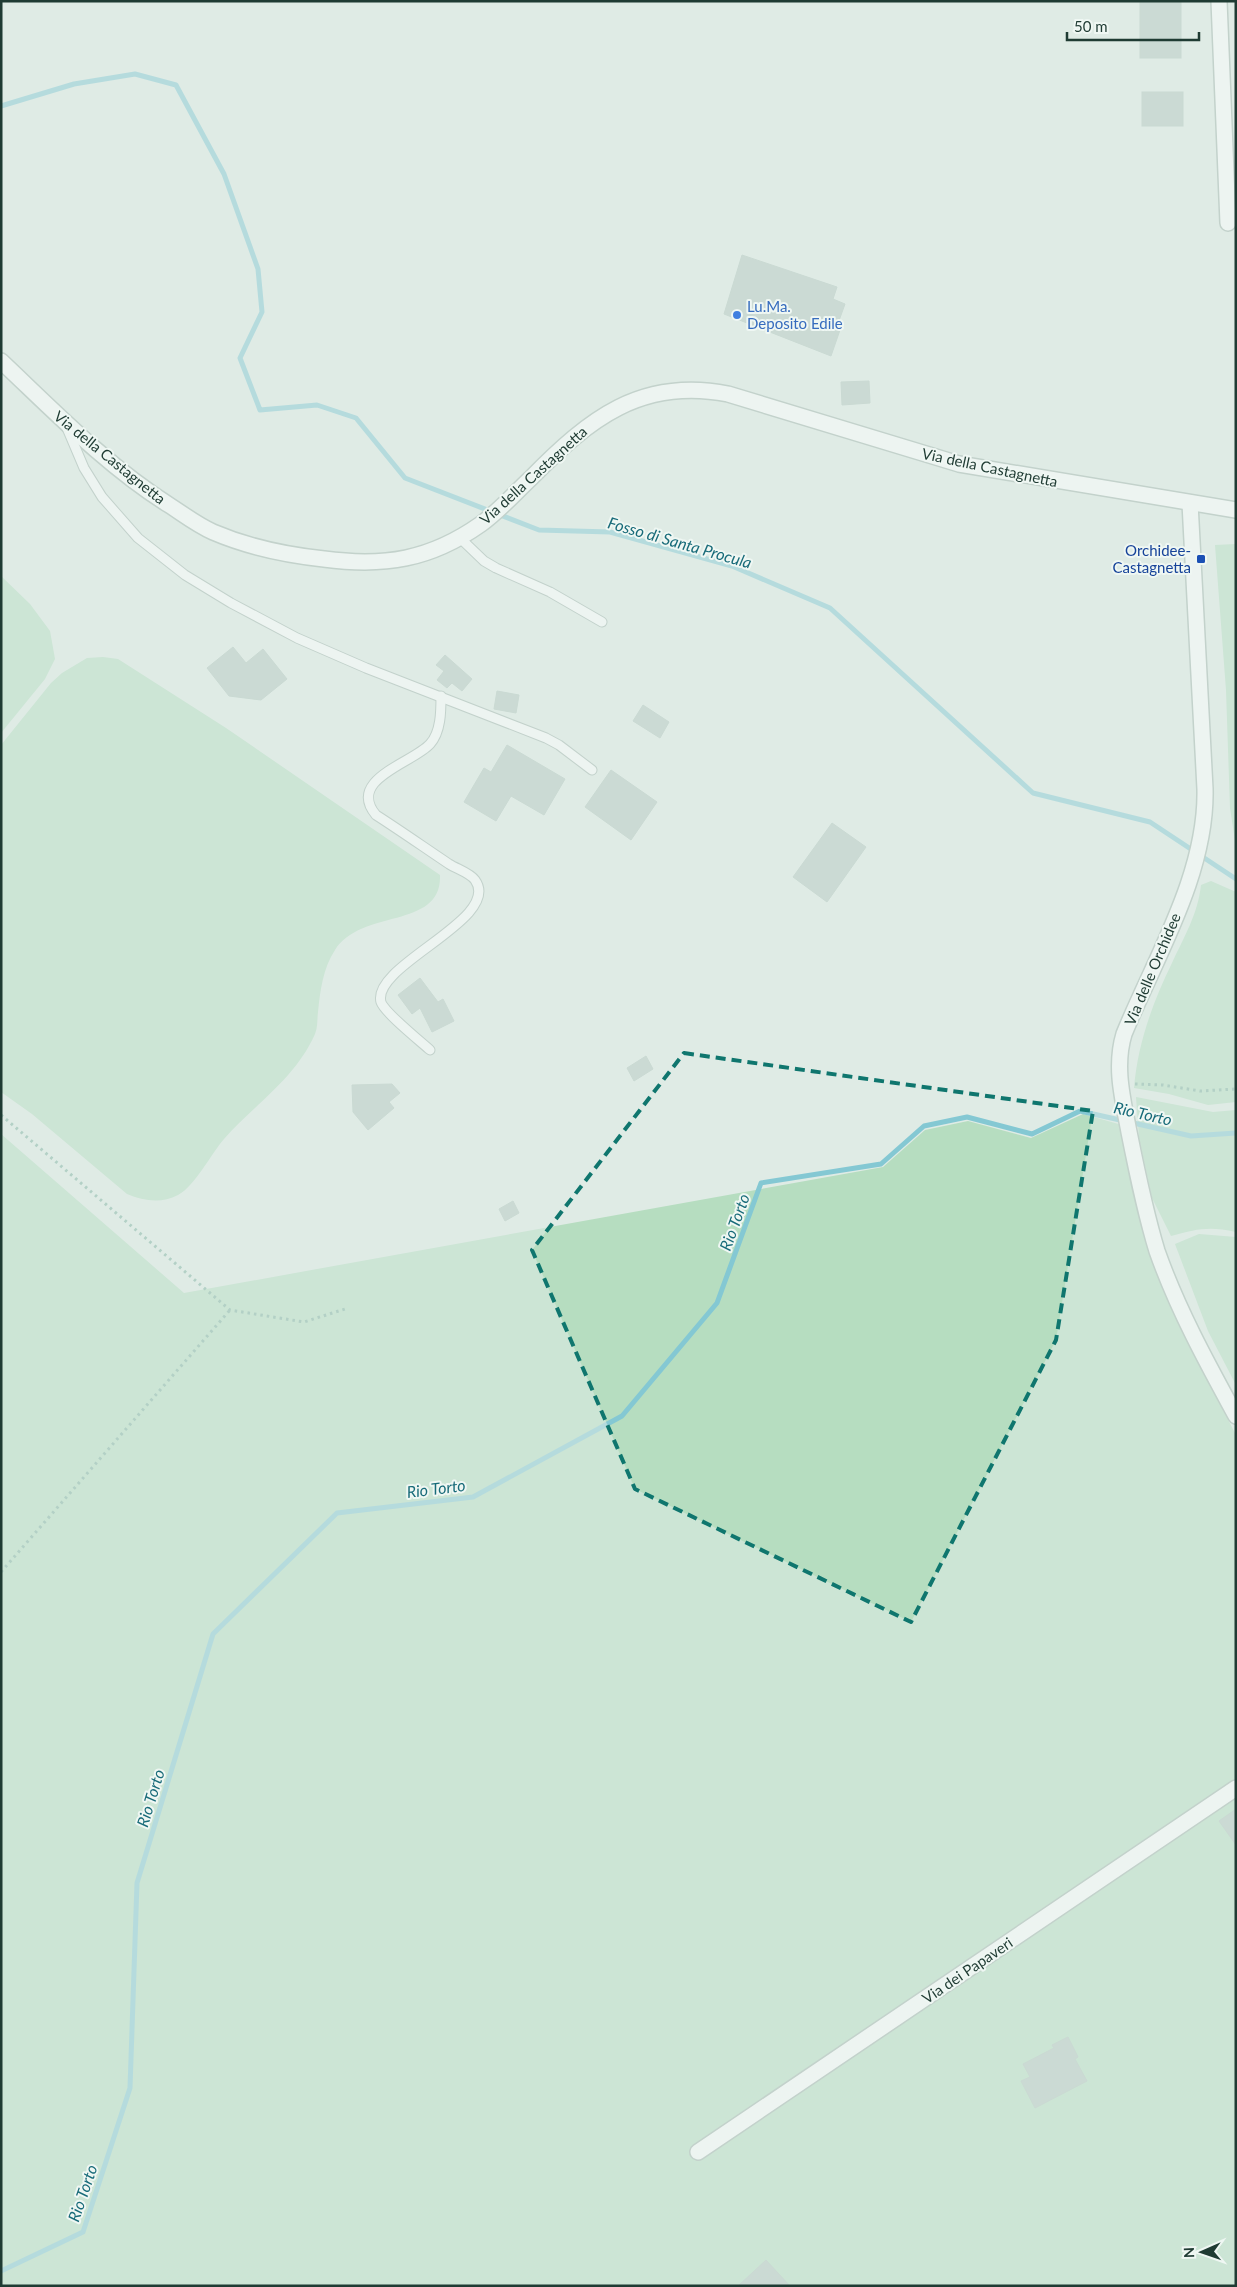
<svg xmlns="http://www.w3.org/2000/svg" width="1237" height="2287" viewBox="0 0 1237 2287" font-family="Lato,sans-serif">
<rect width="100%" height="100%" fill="#dfebe5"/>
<g fill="#b6ddc0">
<path d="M1236 544V847L1230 808 1226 690 1215 545Z"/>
<path d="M1 576 30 604 50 631 55 659 45 679 1 733Z"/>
<path d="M103 657 118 659 226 728 440 875C442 930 361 908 335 950 323 968 320 991 318 1012 317 1019 318 1027 315 1034 295 1079 255 1104 224 1139 211 1154 195 1186 178 1195 161 1204 144 1201 127 1194L32 1114 1 1092V745L51 683 62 673 87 658Z"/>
<path d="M1211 881 1236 892V1102L1208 1105 1169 1094 1134 1088C1138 1043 1152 1004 1172 963 1184 937 1198 914 1201 885Z"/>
<path d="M1136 1097 1213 1112 1236 1110V1232C1209 1226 1197 1229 1171 1236L1152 1198 1139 1138Z"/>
<path d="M1083 1114 1122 1125 1168 1292 1191 1348 1236 1435V2286H1V1134L184 1293 883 1167 925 1130 968 1121 1031 1138Z"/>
<path d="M1199 1234 1236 1237V1385L1208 1331 1175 1244Z"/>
</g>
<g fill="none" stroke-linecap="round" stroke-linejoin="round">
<g stroke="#84c8d3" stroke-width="5">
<path d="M1 106 74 84 135 74 176 85 224 174 258 269 262 312 240 358 260 410 317 405 356 418 405 478 539 530 610 532 732 566 830 608 1033 793 1150 822 1236 879"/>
<path d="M1 2271 83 2232 130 2088 137 1883 213 1634 337 1513 473 1497 622 1416 717 1303 761 1183 881 1164 924 1126 967 1117 1032 1134 1080 1111 1191 1136 1236 1133"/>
</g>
</g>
<g fill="#b4c6be" stroke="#b1c4bc">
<rect x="1140" y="1" width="41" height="57"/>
<rect x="1142" y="92" width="41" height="34"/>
<path d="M742 255 837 287 833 299 845 304 836 329 840 330 831 356 724 314Z"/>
<path d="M869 381 870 403 842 405 841 382Z"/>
<path d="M233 647 246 663 263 649 287 679 261 700 229 696 207 668Z"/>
<path d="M445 655 472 679 462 691 452 683 447 688 437 680 444 671 436 665Z"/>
<path d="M497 691 519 695 516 713 494 709Z"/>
<path d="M643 705 669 722 660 738 633 721Z"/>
<path d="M507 745 565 779 544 815 511 796 496 821 464 802 484 768 491 772Z"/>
<path d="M611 770 657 802 631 840 585 807Z"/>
<path d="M832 823 866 847 827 902 793 877Z"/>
<path d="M420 978 438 1002 443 999 454 1021 432 1032 420 1008 412 1014 398 995Z"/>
<path d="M646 1056 653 1069 634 1081 627 1068Z"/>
<path d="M392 1084 400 1093 389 1102 394 1108 368 1130 353 1112 352 1085Z"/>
<path d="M513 1201 519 1213 505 1221 499 1209Z"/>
<path d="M1236 1809V1845L1219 1821Z"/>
<path d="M1068 2037 1078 2057 1075 2059 1087 2081 1035 2108 1021 2081 1030 2077 1023 2064 1054 2048 1052 2045Z"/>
<path d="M766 2260 790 2286H738Z"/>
</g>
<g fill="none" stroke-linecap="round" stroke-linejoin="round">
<g stroke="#a2b3ac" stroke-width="11">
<g id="service">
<path d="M67 428 84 468 102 497 138 538 185 575 231 603 297 638 366 668 546 738 559 745 592 770"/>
<path d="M459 537 484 561 496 568 550 592 602 622"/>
<path d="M430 1050C420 1041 384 1012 381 1002 371 965 503 919 475 880 470 873 457 869 449 864 425 848 401 831 376 815 346 779 413 763 430 744 441 732 441 711 441 696"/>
</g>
</g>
<g stroke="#a2b3ac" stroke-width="18">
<g id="minor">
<path d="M1219 1 1228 223"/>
<path d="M1 361C54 411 107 466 169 505 183 514 197 525 213 532 248 547 286 555 324 559 384 567 430 560 481 524 499 511 515 493 531 478 589 419 641 377 728 394L959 464 1236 510"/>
<path d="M1190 503 1205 789C1207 874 1155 958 1124 1034 1114 1067 1123 1100 1129 1132 1137 1172 1145 1212 1157 1251 1177 1308 1207 1363 1236 1416"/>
<path d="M698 2152 1236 1788"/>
</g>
</g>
<g stroke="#7eb09f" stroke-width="3" stroke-dasharray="2.5 4" stroke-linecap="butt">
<path d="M1135 1084 1163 1085 1200 1091 1236 1089"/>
<path d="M1 1115 230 1310 304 1322 345 1309"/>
<path d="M1 1572 230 1310"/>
</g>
<use href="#service" stroke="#fff" stroke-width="9"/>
<use href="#minor" stroke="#fff" stroke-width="15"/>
</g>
<path d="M0 0H1237V2287H0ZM684 1053 1093 1111 1056 1340 911 1622 635 1489 532 1250Z" fill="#dfebe5" fill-opacity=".55" fill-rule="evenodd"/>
<path fill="none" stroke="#0f766e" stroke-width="4" stroke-dasharray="10 6" stroke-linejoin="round" d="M684 1053 1093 1111 1056 1340 911 1622 635 1489 532 1250Z"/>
<circle fill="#3f7fe0" stroke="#eff7f3" stroke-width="2" cx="737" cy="315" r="5"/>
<rect fill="#1a4fb4" stroke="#eff7f3" stroke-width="2" x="1196" y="554" width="10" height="10" rx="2.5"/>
<g text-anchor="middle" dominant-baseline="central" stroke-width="4" stroke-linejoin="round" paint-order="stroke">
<g font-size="15" fill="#366cbe" stroke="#eff7f3" text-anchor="start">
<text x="747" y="306">Lu.Ma.<tspan x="747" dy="17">Deposito Edile</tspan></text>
</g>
<g font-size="15" fill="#1f3b33" stroke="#eff7f3">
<text transform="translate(110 457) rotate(39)">Via della Castagnetta</text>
<text transform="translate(990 467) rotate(12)">Via della Castagnetta</text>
<text transform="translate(533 475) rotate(-42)">Via della Castagnetta</text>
<text transform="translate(1152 969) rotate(-67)">Via delle Orchidee</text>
<text transform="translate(967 1970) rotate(-34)">Via dei Papaveri</text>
</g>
<g font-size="15" fill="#164399" stroke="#eff7f3" text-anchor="end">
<text x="1191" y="550">Orchidee-<tspan x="1191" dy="17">Castagnetta</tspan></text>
</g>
<g font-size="16" font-style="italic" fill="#186b79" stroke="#eff7f3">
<text transform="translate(680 542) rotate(16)">Fosso di Santa Procula</text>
<text transform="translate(1143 1113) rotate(13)">Rio Torto</text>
<text transform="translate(734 1222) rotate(-70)">Rio Torto</text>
<text transform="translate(436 1488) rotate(-7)">Rio Torto</text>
<text transform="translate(150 1798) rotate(-73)">Rio Torto</text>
<text transform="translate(82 2193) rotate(-71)">Rio Torto</text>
</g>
</g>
<rect width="1237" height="2287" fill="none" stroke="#1f3b33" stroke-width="5"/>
<g transform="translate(1202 2252) rotate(268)" stroke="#eff7f3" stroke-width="4" paint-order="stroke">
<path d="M0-4L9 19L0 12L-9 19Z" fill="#1f3b33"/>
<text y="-8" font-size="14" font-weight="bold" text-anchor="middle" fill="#1f3b33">N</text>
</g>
<path d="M1067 32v8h132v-8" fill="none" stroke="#1f3b33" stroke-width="2.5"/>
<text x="1074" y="32" font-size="15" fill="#1f3b33" stroke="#eff7f3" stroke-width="4" paint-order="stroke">50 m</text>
</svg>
